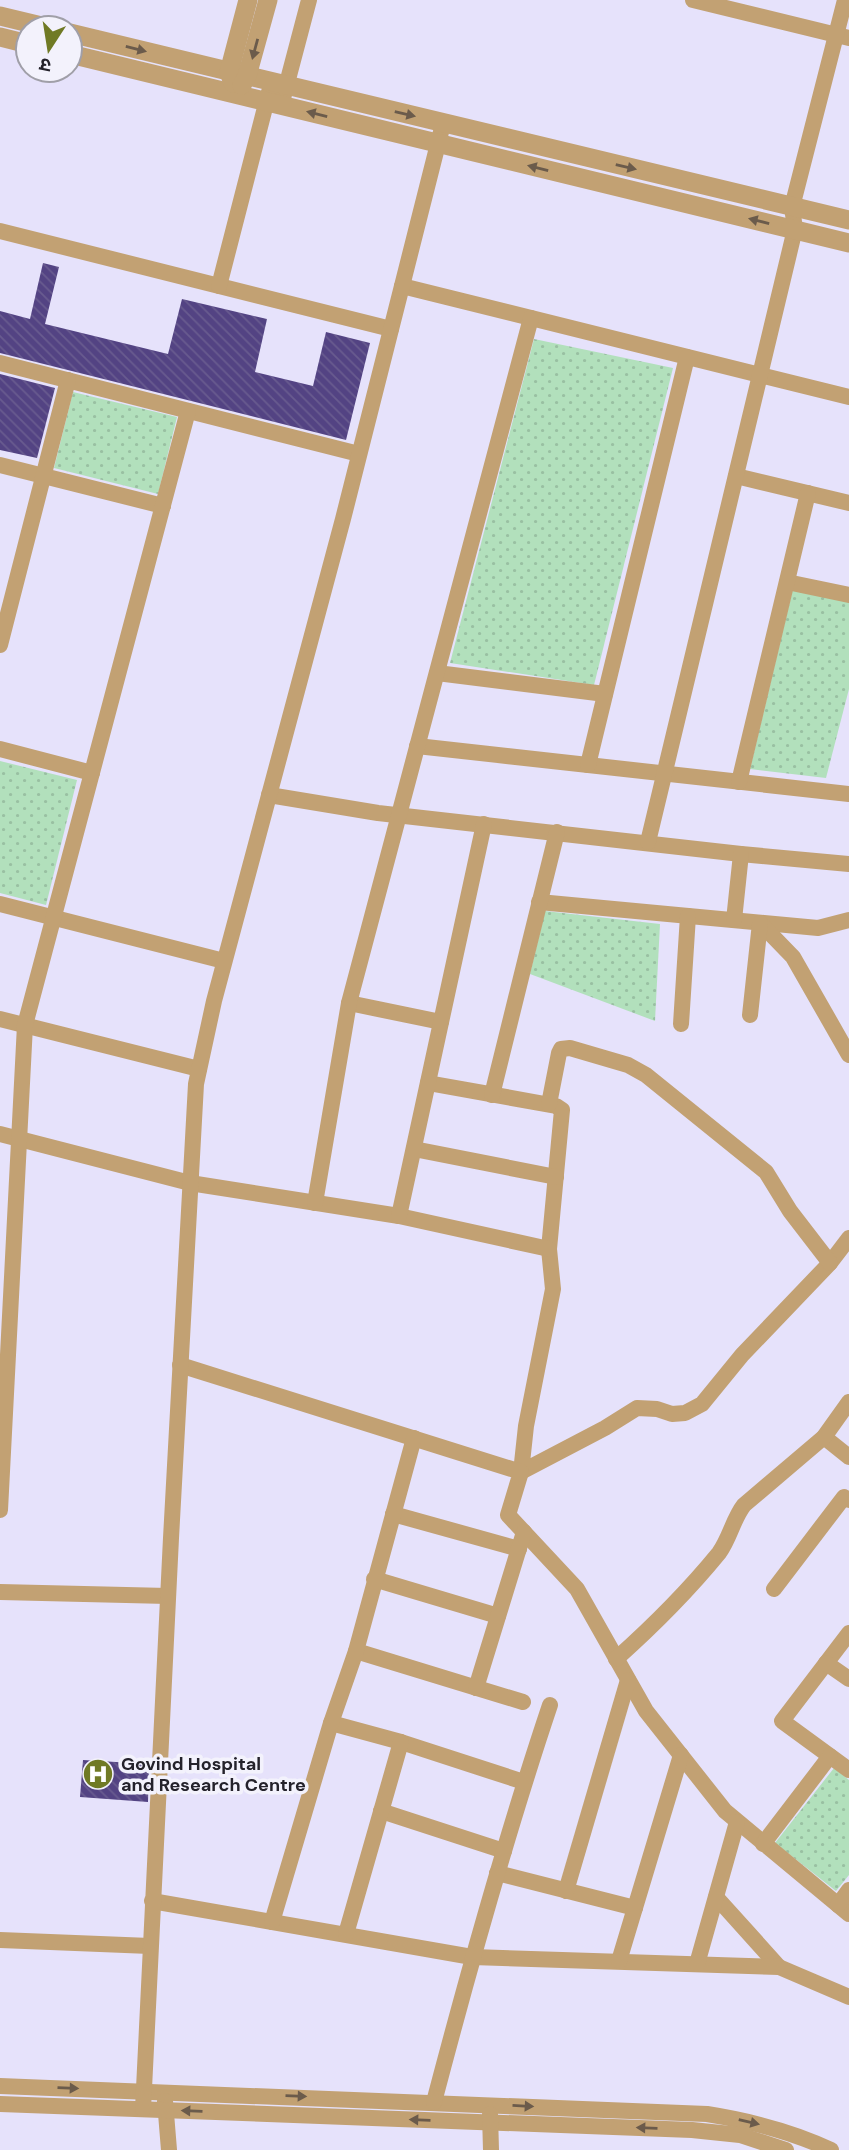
<svg xmlns="http://www.w3.org/2000/svg" width="849" height="2150" viewBox="0 0 849 2150" font-family="'DM Sans','Noto Sans Devanagari',sans-serif">
<defs>
<pattern id="park-dots" width="8" height="8" patternUnits="userSpaceOnUse" patternTransform="scale(1.75)"><rect width="8" height="8" fill="#b2e0bc"/><path d="M2 2h.1M6 6h.1" fill="none" stroke="#99c0a2" stroke-width="1.8" stroke-linecap="round"/></pattern>
<pattern id="building-back-hatch" width="6" height="6" patternUnits="userSpaceOnUse" patternTransform="scale(1.75)"><rect width="6" height="6" fill="#534383"/><path d="M-1 5l2 2M0 0l6 6M5-1l2 2" fill="none" stroke="#685b8f"/></pattern>
</defs>
<rect width="100%" height="100%" fill="#e6e2fb"/>
<g fill="url(#park-dots)">
<path d="M534 339 673 368 594 685 450 663Z"/>
<path d="M73 392 177 417 158 494 54 468Z"/>
<path d="M793 588 849 598V689L826 778 750 769Z"/>
<path d="M0 761 77 780 46 905 0 893Z"/>
<path d="M545 911 660 924 655 1021 530 974Z"/>
<path d="M834 1768 849 1780V1875L836 1891 775 1843Z"/>
</g>
<g fill="url(#building-back-hatch)">
<path d="M43 263 59 267 45 324 168 354 182 299 267 319 255 372 313 386 326 332 370 343 346 440 0 353V311L30 319Z"/>
<path d="M0 374 55 388 37 458 0 450Z"/>
<path d="M83 1760 149 1764 148 1802 80 1797Z"/>
</g>
<g fill="none" stroke-linecap="round" stroke-linejoin="round">
<g stroke="#c2a173" stroke-width="16">
<path d="M693 0 849 38"/>
<path d="M281 106 309 0"/>
<path d="M0 231 391 329"/>
<path d="M219 286 269 92"/>
<path d="M402 286 849 397"/>
<path d="M0 363 359 454"/>
<path d="M0 465 163 506"/>
<path d="M736 476 849 503"/>
<path d="M787 582 849 595"/>
<path d="M0 645 68 380"/>
<path d="M437 673 605 694"/>
<path d="M417 746 849 794"/>
<path d="M0 749 92 773"/>
<path d="M588 765 687 357"/>
<path d="M739 782 808 493"/>
<path d="M269 795 378 813 741 854 849 864"/>
<path d="M648 842 795 229 792 207 845 0"/>
<path d="M539 902 818 928 849 920"/>
<path d="M0 904 224 961"/>
<path d="M734 920 741 854"/>
<path d="M760 923 793 957 849 1055"/>
<path d="M349 1003 441 1022"/>
<path d="M750 1015 760 923"/>
<path d="M0 1019 199 1069"/>
<path d="M681 1024 688 916"/>
<path d="M428 1083 556 1106 562 1110 549 1249 553 1289 526 1426 521 1472 605 1428 637 1408 657 1409 672 1414 685 1413 702 1404 742 1355 830 1263 849 1238"/>
<path d="M492 1095 557 832"/>
<path d="M549 1104 559 1053 561 1049 570 1048 628 1065 646 1075 766 1172 790 1211 830 1263"/>
<path d="M0 1134 190 1183 399 1216 549 1249"/>
<path d="M414 1149 556 1177"/>
<path d="M315 1203 349 1003 531 318"/>
<path d="M399 1216 484 824"/>
<path d="M180 1365 521 1472 508 1515 577 1589 646 1711 725 1811 849 1914"/>
<path d="M824 1437 849 1457"/>
<path d="M0 1510 25 1025 188 411"/>
<path d="M393 1514 519 1549"/>
<path d="M374 1579 498 1616"/>
<path d="M774 1589 844 1497 849 1500"/>
<path d="M0 1592 168 1596"/>
<path d="M849 1633 782 1721 849 1770"/>
<path d="M356 1651 523 1702"/>
<path d="M616 1659C653 1626 688 1591 719 1553 730 1538 733 1519 744 1505L824 1437 849 1402"/>
<path d="M826 1663 849 1679"/>
<path d="M476 1688 524 1532"/>
<path d="M331 1723 401 1742 524 1782"/>
<path d="M381 1811 504 1851"/>
<path d="M763 1844 830 1756"/>
<path d="M497 1873 635 1908"/>
<path d="M566 1891 628 1680"/>
<path d="M716 1897 779 1967"/>
<path d="M152 1901 472 1957 779 1967 849 1997"/>
<path d="M838 1905 849 1890"/>
<path d="M272 1922 331 1723 356 1651 414 1438"/>
<path d="M346 1934 401 1742"/>
<path d="M0 1940 150 1946"/>
<path d="M619 1961 681 1755"/>
<path d="M697 1964 737 1822"/>
<path d="M0 2086 707 2114C751 2121 791 2131 831 2150"/>
<path d="M165 2101 169 2150"/>
<path d="M434 2102C469 1969 506 1836 550 1705"/>
<path d="M0 2104 692 2130 740 2135 786 2150"/>
<path d="M143 2109 171 1538 196 1084 214 1001 343 519 443 124"/>
<path d="M490 2114 491 2150"/>
</g>
<g stroke="#c2a173" stroke-width="19">
<path d="M0 16 50 28"/>
<path d="M70 33 849 220"/>
<path d="M0 37 28 44"/>
<path d="M70 54 849 243"/>
<path d="M233 83 229 72 248 0"/>
<path d="M242 85 247 76 268 0"/>
</g>
</g>
<defs><path id="oneway-solid" d="M-6-.8H1V-3.2L6.5 0L1 3.2V.8H-6Z" transform="scale(1.75)"/></defs>
<g fill="#6b5b4b">
<use href="#oneway-solid" transform="translate(136 49) rotate(14)"/>
<use href="#oneway-solid" transform="translate(255 49) rotate(105)"/>
<use href="#oneway-solid" transform="translate(317 114) rotate(-166)"/>
<use href="#oneway-solid" transform="translate(405 114) rotate(13)"/>
<use href="#oneway-solid" transform="translate(626 167) rotate(13)"/>
<use href="#oneway-solid" transform="translate(538 168) rotate(-166)"/>
<use href="#oneway-solid" transform="translate(759 221) rotate(-166)"/>
<use href="#oneway-solid" transform="translate(68 2088) rotate(2)"/>
<use href="#oneway-solid" transform="translate(296 2096) rotate(2)"/>
<use href="#oneway-solid" transform="translate(523 2106) rotate(3)"/>
<use href="#oneway-solid" transform="translate(192 2111) rotate(-178)"/>
<use href="#oneway-solid" transform="translate(420 2120) rotate(-178)"/>
<use href="#oneway-solid" transform="translate(749 2122) rotate(13)"/>
<use href="#oneway-solid" transform="translate(647 2128) rotate(-178)"/>
</g>
<defs>
<g id="hospital-disc" transform="scale(1.575)"><circle r="9.5" fill="#707a25" stroke="#f3f2fc"/><path d="M-5-5h3v3.5h4V-5h3V5h-3V1.5h-4V5h-3Z" fill="#fff"/></g>
</defs>
<g fill-rule="evenodd">
<use href="#hospital-disc" x="98" y="1774"/>
</g>
<g text-anchor="middle" dominant-baseline="central" stroke-width="7" stroke-linejoin="round" paint-order="stroke">
<g font-size="18" font-weight="bold" fill="#24222b" stroke="#f3f2fc" text-anchor="start">
<text x="121" y="1764">Govind Hospital<tspan x="121" dy="21">and Research Centre</tspan></text>
</g>
</g>
<g transform="translate(49 49) rotate(192)"><circle r="33" fill="#f3f2fc" stroke="#a09fa8" stroke-width="2"/>
<path d="M0-5L12 26L0 18L-12 26Z" fill="#707a25"/>
<text y="-10" font-size="19" font-weight="bold" text-anchor="middle" fill="#24222b">उ</text>
</g>
</svg>
